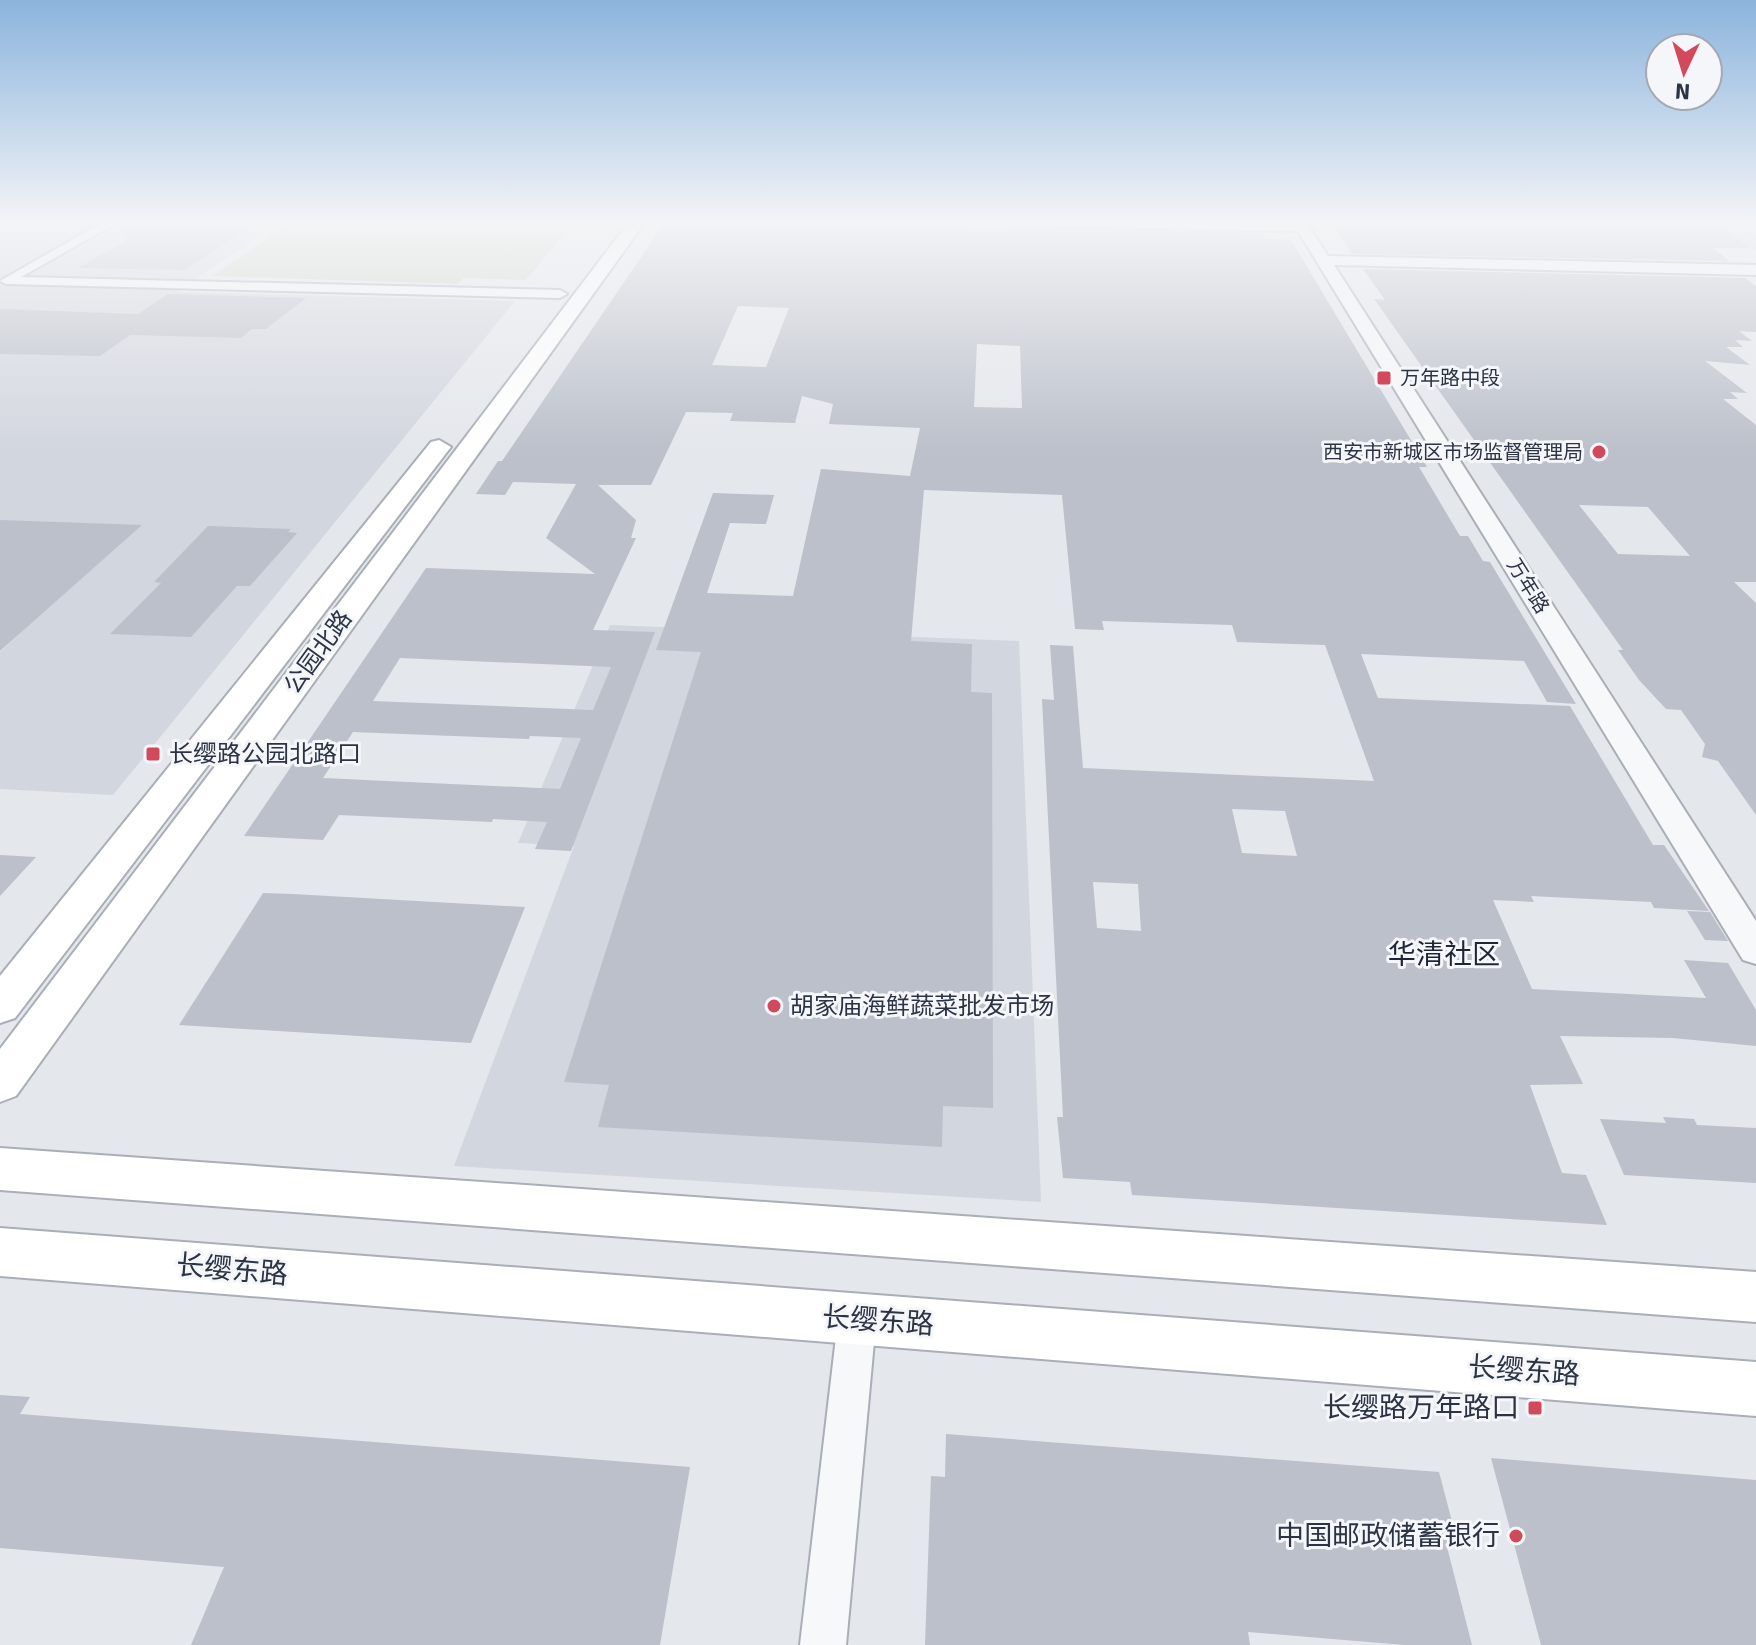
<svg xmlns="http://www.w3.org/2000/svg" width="1756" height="1645" viewBox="0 0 1756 1645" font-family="Signika,'Noto Sans SC',sans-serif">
<rect width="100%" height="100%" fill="#e4e7ec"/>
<g fill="#d2d6de">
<path d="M0 222H280L176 292 515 301 113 795 0 789V652L46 609 0 607Z"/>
<path d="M1711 222H1756V251Z"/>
<path d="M610 625 1019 641 1041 1202 454 1166 574 846 518 843Z"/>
</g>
<path fill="#c9d6c5" d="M290 222H574L526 280 464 278 457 284 213 276Z"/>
<g fill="#bbc0ca" fill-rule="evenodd">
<path d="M665 222 939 225V228L1013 230V226L1052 227 1262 233 1265 239 1291 240 1427 467H1419L1460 536H1468L1483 561 1490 562 1576 704 1547 702 1524 661 1361 654 1378 698 1570 706 1653 845H1664L1709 911 1654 908 1651 902 1531 896 1534 902 1493 900 1532 989 1706 998 1684 960 1728 963 1756 1010V1046L1673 1038 1560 1036 1583 1084 1530 1085 1562 1173 1586 1175 1607 1225 1132 1195 1130 1182 1063 1178 1057 1117H1063L1042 699 1054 700 1050 645 1073 646 1083 768 1374 781 1325 645 1237 642 1232 625 1102 621 1104 630 1075 629 1062 495 924 490 911 641 972 644 971 692 992 693 993 1108 943 1106 942 1147 598 1127 609 1085 564 1082 701 652 656 650 713 493 774 495 766 524 730 523 707 593 793 596 821 469 910 476 920 428 829 424 833 404 802 396 795 423 730 421 733 413 686 412 651 485H598L636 520 631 538H636L593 630 655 632 571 851 535 849 547 822 493 819 492 822 339 815 323 840 244 836 426 568 595 574 546 538 576 484 513 482 505 495 476 494 498 461H502ZM738 306 789 308 766 367 712 365ZM977 344 1020 346 1022 408 974 407ZM400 658 611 667 593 710 373 701ZM353 732 529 739 530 736 581 738 560 789 323 778ZM1232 809 1285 811 1297 856 1242 853ZM1093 882 1138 884 1141 931 1097 928Z"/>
<path d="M1344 222 1715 225 1751 248H1713L1729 261 1352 254 1331 224 1346 225Z"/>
<path d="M120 227 199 228 247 229 185 270 78 268 127 240Z"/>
<path d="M1363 269 1745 278 1756 286V332L1739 331 1752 341 1735 340 1743 347H1726L1750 365 1705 361 1747 393 1730 392 1738 399H1723L1756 425V582H1734L1756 603V815L1718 761 1702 757 1705 744 1681 710 1666 709 1639 680 1618 650H1623L1374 299 1385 300ZM1579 505 1648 507 1690 556 1618 554Z"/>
<path d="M168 294 306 298 266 329H252L241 338 130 335 100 356 0 354V309L138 314Z"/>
<path d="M0 520 142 525 0 651Z"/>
<path d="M208 526 291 529 288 532 297 533 250 586H237L191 637 110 634 161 583 154 582Z"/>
<path d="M0 855 36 857 0 896Z"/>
<path d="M263 893 293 894 525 907 471 1043 179 1025Z"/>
<path d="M1687 911 1710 912 1728 941 1705 940Z"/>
<path d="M1663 1117 1694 1119 1697 1125 1756 1128V1183L1624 1175 1600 1119 1666 1123Z"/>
<path d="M0 1395 30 1397 20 1414 690 1467 660 1645H191L224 1567 0 1548Z"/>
<path d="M946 1434 1439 1472 1459 1548 1447 1547 1472 1645H1404L1248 1632 1250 1645H925L931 1476 945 1477Z"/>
<path d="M1491 1458 1756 1480V1645H1541Z"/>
</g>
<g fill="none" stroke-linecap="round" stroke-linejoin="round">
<g stroke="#a9aeb7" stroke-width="4">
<g id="minor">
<path d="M103 222H118L21 277 560 290 567 294 560 298 6 284 0 281Z"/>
<path d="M857 1301 870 1307 876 1320 846 1645H800L838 1320 844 1307Z"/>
</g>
</g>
<g stroke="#a9aeb7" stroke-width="4">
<path id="tertiary" d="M1050 222H1306L1328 256 1756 265V275L1334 265 1756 921V964L1743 960 1298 231 1057 226Z"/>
</g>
<g stroke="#a9aeb7" stroke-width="4">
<g id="secondary">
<path d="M629 222H645L16 1096 0 1102V1049Z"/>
<path d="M439 440 451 447 447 452 15 1018 0 1023V976L431 442Z"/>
<path d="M0 1148 1756 1272V1322L0 1190Z"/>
<path d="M0 1228 1756 1362V1416L0 1276Z"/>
</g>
</g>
<use href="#minor" fill="#f7f8fa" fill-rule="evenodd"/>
<use href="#tertiary" fill="#f7f8fa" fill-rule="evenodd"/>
<use href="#secondary" fill="#fff" fill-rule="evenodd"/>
</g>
<linearGradient id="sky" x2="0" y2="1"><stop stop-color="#8bb4dd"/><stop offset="0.49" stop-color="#f3f4f6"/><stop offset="1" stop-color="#f3f4f6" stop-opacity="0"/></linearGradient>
<rect width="1756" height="452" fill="url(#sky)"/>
<g fill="#d1495b" stroke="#f4f6f9" stroke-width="3">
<rect x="1376" y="370" width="16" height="16" rx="4"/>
<circle cx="1599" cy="452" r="8"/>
<rect x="145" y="746" width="16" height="16" rx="4"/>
<circle cx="774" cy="1006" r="8"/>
<rect x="1527" y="1400" width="16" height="16" rx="4"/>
<circle cx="1516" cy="1536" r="8"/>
</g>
<g text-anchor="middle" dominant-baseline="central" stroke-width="6" stroke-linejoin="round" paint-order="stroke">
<g font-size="20" fill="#2b3445" stroke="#f4f6f9" text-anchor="start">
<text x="1400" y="378">万年路中段</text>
<text x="1583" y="452" text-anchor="end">西安市新城区市场监督管理局</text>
</g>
<g font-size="20" fill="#2b3445" stroke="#f4f6f9">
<text transform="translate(1528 586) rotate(58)">万年路</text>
</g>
<g font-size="24" fill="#2b3445" stroke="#f4f6f9">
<text transform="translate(318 652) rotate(-54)">公园北路</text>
</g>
<g font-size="24" fill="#2b3445" stroke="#f4f6f9" text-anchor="start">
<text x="169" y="754">长缨路公园北路口</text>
<text x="790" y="1006">胡家庙海鲜蔬菜批发市场</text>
</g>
<g font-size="28" fill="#1d2536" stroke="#f4f6f9">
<text x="1444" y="955">华清社区</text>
</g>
<g font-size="28" fill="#2b3445" stroke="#f4f6f9">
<text transform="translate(232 1270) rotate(5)">长缨东路</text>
<text transform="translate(878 1321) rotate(4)">长缨东路</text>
<text transform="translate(1524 1371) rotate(4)">长缨东路</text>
</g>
<g font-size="28" fill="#2b3445" stroke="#f4f6f9" text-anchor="end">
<text x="1519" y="1408">长缨路万年路口</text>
<text x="1500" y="1536">中国邮政储蓄银行</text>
</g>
</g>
<g transform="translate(1684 72) rotate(184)"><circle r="38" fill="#f4f6f9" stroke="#a4a8b1" stroke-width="2"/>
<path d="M0-6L14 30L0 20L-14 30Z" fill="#d1495b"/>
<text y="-12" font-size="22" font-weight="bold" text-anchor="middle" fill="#2b3445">N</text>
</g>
</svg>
